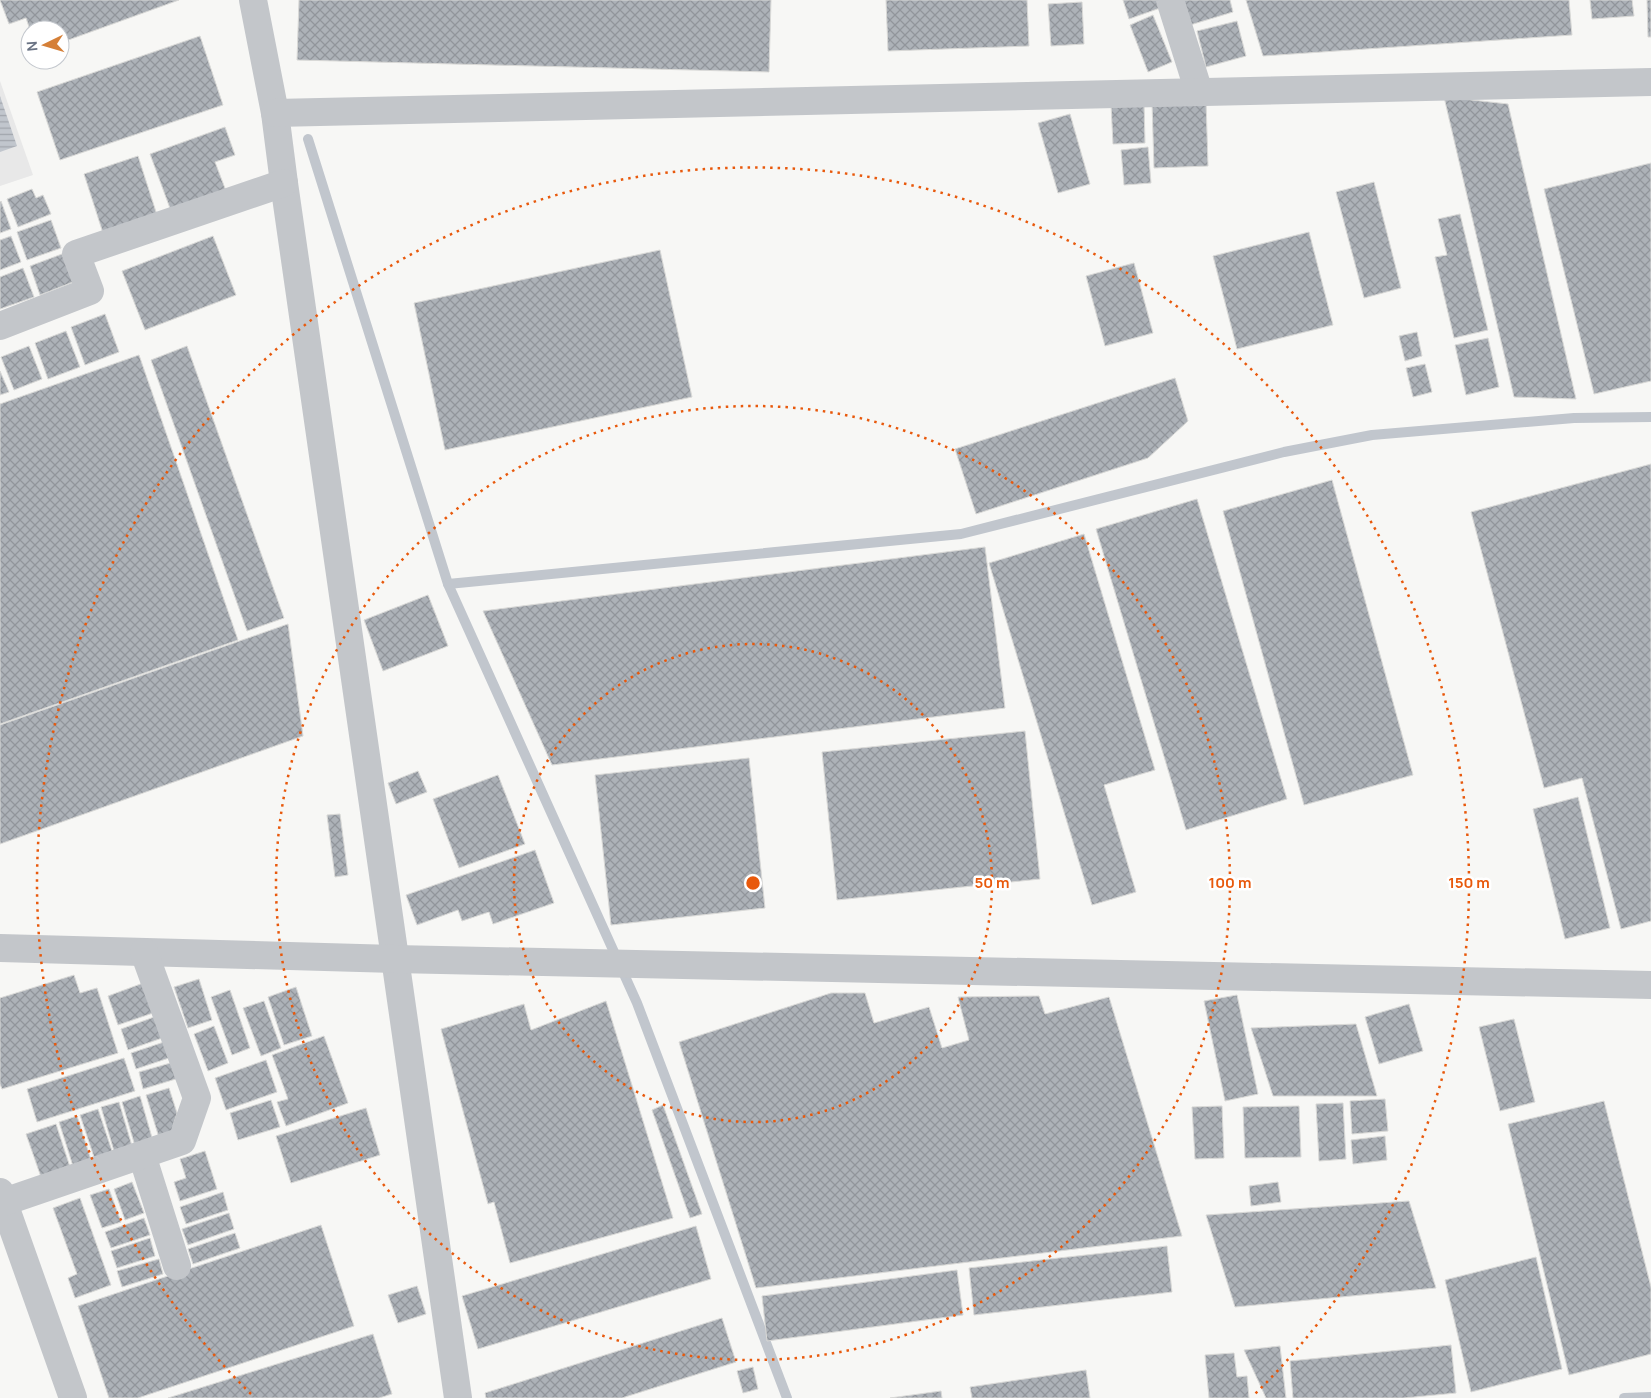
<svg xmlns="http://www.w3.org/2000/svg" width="1651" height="1398" viewBox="0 0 1651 1398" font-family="Manrope,sans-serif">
<defs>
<pattern id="water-rules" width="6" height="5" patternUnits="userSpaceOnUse" patternTransform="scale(1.25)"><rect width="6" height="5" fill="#c1c6cd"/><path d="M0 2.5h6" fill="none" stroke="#a1a5ac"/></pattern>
<pattern id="building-cross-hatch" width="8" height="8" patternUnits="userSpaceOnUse" patternTransform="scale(1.25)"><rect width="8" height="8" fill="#adb2b8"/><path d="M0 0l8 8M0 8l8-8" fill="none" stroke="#91959b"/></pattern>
</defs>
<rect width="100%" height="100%" fill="#f7f7f5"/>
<path fill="#e8e8e8" d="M0 81 33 175 0 186Z"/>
<path fill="url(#water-rules)" d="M0 96 17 146 0 152Z"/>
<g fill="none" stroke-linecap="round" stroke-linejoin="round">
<g stroke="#c1c6cd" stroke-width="10">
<path d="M308 139 448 584 637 1003 787 1398"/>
<path d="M448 584 961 534 1284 452 1372 435 1574 418 1651 417"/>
<path d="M1624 1398 1651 1397"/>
</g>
</g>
<g fill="url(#building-cross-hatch)" stroke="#d9d9d7">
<path d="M0 0H179L60 43V30H30L26 18 9 24Z"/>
<path d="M299 0H771L769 72 297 60Z"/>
<path d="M886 0H1027L1029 46 888 51Z"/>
<path d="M1123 0H1160L1163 7 1129 19Z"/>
<path d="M1183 0H1230L1233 12 1190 25Z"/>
<path d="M1246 0H1569L1572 35 1263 56Z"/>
<path d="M1590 0H1632L1634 16 1592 19Z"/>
<path d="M1647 0H1651V37H1648Z"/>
<path d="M1082 2 1084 44 1051 46 1048 4Z"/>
<path d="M1153 15 1172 62 1148 72 1130 25Z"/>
<path d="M1237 21 1246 56 1206 67 1197 31Z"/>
<path d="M200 36 223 105 60 160 37 92Z"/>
<path d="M1444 97 1508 104 1576 399 1514 397Z"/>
<path d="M1206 101 1208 166 1154 168 1152 102Z"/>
<path d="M1144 103 1145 143 1113 144 1111 104Z"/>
<path d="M1070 114 1090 184 1058 193 1038 123Z"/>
<path d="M225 127 235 155 215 162 226 191 171 211 150 154Z"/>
<path d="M1148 147 1151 183 1124 185 1121 150Z"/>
<path d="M138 156 157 215 103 233 84 174Z"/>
<path d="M1651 163V381L1594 394 1544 189Z"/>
<path d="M1374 182 1401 288 1364 298 1336 192Z"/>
<path d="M32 189 36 198 43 195 51 214 18 227 7 199Z"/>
<path d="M1 201 11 229 0 233V202Z"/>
<path d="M1460 214 1488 330 1454 338 1435 257 1447 255 1438 219Z"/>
<path d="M51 220 61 248 27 260 17 232Z"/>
<path d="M1309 232 1333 325 1237 349 1213 256Z"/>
<path d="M11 236 21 262 0 270V240Z"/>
<path d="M213 236 236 295 145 330 122 271Z"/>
<path d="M660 250 692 397 445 450 414 303Z"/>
<path d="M62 254 73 282 40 295 30 266Z"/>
<path d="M1134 263 1153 333 1105 346 1086 276Z"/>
<path d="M23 268 34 297 0 309V277Z"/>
<path d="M105 314 119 352 85 365 71 327Z"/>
<path d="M66 331 80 367 48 379 35 343Z"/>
<path d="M1417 332 1422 356 1405 361 1399 336Z"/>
<path d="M1488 338 1499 387 1466 395 1455 345Z"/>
<path d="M29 346 42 379 14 390 1 357Z"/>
<path d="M187 346 284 618 247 631 151 360Z"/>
<path d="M139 355 238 640 0 724V404Z"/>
<path d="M1425 364 1432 392 1413 397 1406 368Z"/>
<path d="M0 371 9 392 0 395Z"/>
<path d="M1175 378 1188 421 1148 458 976 514 955 449Z"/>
<path d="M1651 464V921L1621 929 1582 778 1544 788 1471 512Z"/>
<path d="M1332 480 1413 775 1304 805 1223 511Z"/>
<path d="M1197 499 1287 799 1186 830 1096 529Z"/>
<path d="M1084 534 1155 770 1104 785 1136 892 1092 905 989 563Z"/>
<path d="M985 547 1005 708 552 765 483 611Z"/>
<path d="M428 595 448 646 383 671 364 620Z"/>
<path d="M288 624 303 736 0 844V725Z"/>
<path d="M1025 731 1040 879 837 900 822 752Z"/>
<path d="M749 758 765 908 611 925 595 775Z"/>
<path d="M418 771 427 792 396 804 388 783Z"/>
<path d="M498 775 525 844 459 868 433 799Z"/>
<path d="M1578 797 1610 928 1565 939 1533 809Z"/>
<path d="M340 814 348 875 335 877 327 815Z"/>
<path d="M535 850 554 903 493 924 489 912 462 921 458 910 417 925 406 895Z"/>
<path d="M74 975 80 993 97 988 118 1053 2 1089 0 1084V998Z"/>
<path d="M199 979 212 1020 188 1028 174 987Z"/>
<path d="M146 982 156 1012 118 1025 108 996Z"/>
<path d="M296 987 312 1036 284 1045 268 997Z"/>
<path d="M230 990 250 1048 232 1055 211 997Z"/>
<path d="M831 993H865L874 1023 929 1007 942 1048 969 1040 958 997 1039 996 1045 1014 1109 997 1182 1236 756 1288 679 1042Z"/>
<path d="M1237 995 1258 1094 1225 1101 1204 1001Z"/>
<path d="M264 1001 281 1048 261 1056 243 1008Z"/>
<path d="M606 1001 673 1218 510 1263 494 1202 488 1204 441 1029 524 1004 531 1030Z"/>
<path d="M1409 1004 1423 1051 1379 1064 1365 1017Z"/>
<path d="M157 1016 165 1037 128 1050 121 1029Z"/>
<path d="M1514 1019 1535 1102 1500 1111 1479 1027Z"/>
<path d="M1356 1024 1377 1096H1273L1251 1028Z"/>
<path d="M214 1026 228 1063 208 1071 194 1034Z"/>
<path d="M324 1036 348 1103 286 1126 277 1102 288 1099 272 1055Z"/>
<path d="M167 1041 172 1057 136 1069 131 1053Z"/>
<path d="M124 1058 135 1091 37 1122 27 1089Z"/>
<path d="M266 1060 277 1092 226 1110 215 1078Z"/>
<path d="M174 1062 179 1078 143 1089 139 1072Z"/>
<path d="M169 1088 177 1113 173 1126 176 1137 160 1141 146 1095Z"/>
<path d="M140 1096 153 1141 135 1146 122 1102Z"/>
<path d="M1385 1099 1388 1131 1352 1134 1350 1101Z"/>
<path d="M271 1100 280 1127 238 1140 230 1113Z"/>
<path d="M1604 1101 1651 1287V1354L1569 1375 1508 1124Z"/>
<path d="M119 1102 132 1146 114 1151 101 1107Z"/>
<path d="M1343 1103 1346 1159 1319 1161 1316 1104Z"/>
<path d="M663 1105 702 1214 690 1218 652 1110Z"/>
<path d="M1222 1106 1224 1158 1195 1159 1192 1107Z"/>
<path d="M1299 1106 1301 1157 1245 1158 1243 1107Z"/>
<path d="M366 1108 380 1155 291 1183 276 1136Z"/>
<path d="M98 1109 113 1154 95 1160 80 1115Z"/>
<path d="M77 1116 91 1160 73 1166 59 1122Z"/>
<path d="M56 1124 70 1167 41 1177 26 1134Z"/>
<path d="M1385 1136 1387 1160 1353 1164 1351 1140Z"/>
<path d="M205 1151 217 1189 180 1201 174 1182 186 1178 180 1159Z"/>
<path d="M132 1182 144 1213 125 1220 114 1189Z"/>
<path d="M1278 1182 1281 1202 1251 1206 1249 1186Z"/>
<path d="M109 1189 121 1222 102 1228 90 1195Z"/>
<path d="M223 1192 228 1210 186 1224 180 1207Z"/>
<path d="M80 1198 111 1285 75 1298 68 1278 77 1274 53 1208Z"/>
<path d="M1409 1201 1436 1288 1235 1307 1206 1215Z"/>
<path d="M229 1213 234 1229 188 1245 182 1229Z"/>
<path d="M144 1218 150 1235 111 1248 105 1232Z"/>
<path d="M321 1225 354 1326 138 1398H109L78 1306Z"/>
<path d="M696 1226 711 1279 478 1349 462 1296Z"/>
<path d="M235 1233 240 1248 193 1264 188 1249Z"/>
<path d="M150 1238 155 1256 117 1268 111 1251Z"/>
<path d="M1167 1246 1172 1292 974 1315 969 1268Z"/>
<path d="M1536 1257 1562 1369 1471 1392 1445 1280Z"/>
<path d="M159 1259 163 1274 122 1287 117 1271Z"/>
<path d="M957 1270 963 1315 767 1341 762 1296Z"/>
<path d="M417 1286 426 1314 398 1323 388 1295Z"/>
<path d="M722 1318 736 1362 622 1398H486L485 1393Z"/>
<path d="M373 1334 392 1394 379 1398H168Z"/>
<path d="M1451 1345 1456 1393 1404 1398H1293L1290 1361Z"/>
<path d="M1280 1346 1286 1398H1266L1244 1350Z"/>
<path d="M1234 1353 1237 1377 1247 1376 1249 1398H1209L1205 1355Z"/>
<path d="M753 1367 758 1389 743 1393 737 1371Z"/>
<path d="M1086 1370 1090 1398H972L970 1387Z"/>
<path d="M941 1391 942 1398H890Z"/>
</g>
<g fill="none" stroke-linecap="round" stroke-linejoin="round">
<g stroke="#c3c6ca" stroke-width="28">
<path d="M253 0 275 113 284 183 458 1398"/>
<path d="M1170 0 1199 92"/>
<path d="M275 113 1651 82"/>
<path d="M0 326 90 291 76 254 284 183"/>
<path d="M0 948 395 959 1651 985"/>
<path d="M142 1155 177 1266"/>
<path d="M0 1192 73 1398"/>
<path d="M4 1202 182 1141 197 1098 144 952"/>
</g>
</g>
<g fill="none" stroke="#e8590c" stroke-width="2.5" stroke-dasharray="2.5 5">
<circle cx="753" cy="883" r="239"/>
<circle cx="753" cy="883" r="477"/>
<path d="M251 1394A716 716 0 1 1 1255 1394"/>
</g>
<circle cx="753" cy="883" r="8" fill="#e8590c" stroke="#fff" stroke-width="2.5"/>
<g font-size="15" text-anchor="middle" font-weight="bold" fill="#e8590c" stroke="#fff" stroke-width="5" stroke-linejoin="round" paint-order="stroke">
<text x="992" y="888">50 m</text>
<text x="1230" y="888">100 m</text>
<text x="1469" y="888">150 m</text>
</g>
<g transform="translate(45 45) rotate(265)"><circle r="24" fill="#ffffff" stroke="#c3c7cd"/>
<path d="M0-4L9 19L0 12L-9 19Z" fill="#d57f37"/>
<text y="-8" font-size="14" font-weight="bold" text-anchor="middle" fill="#697283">N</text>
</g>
</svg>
